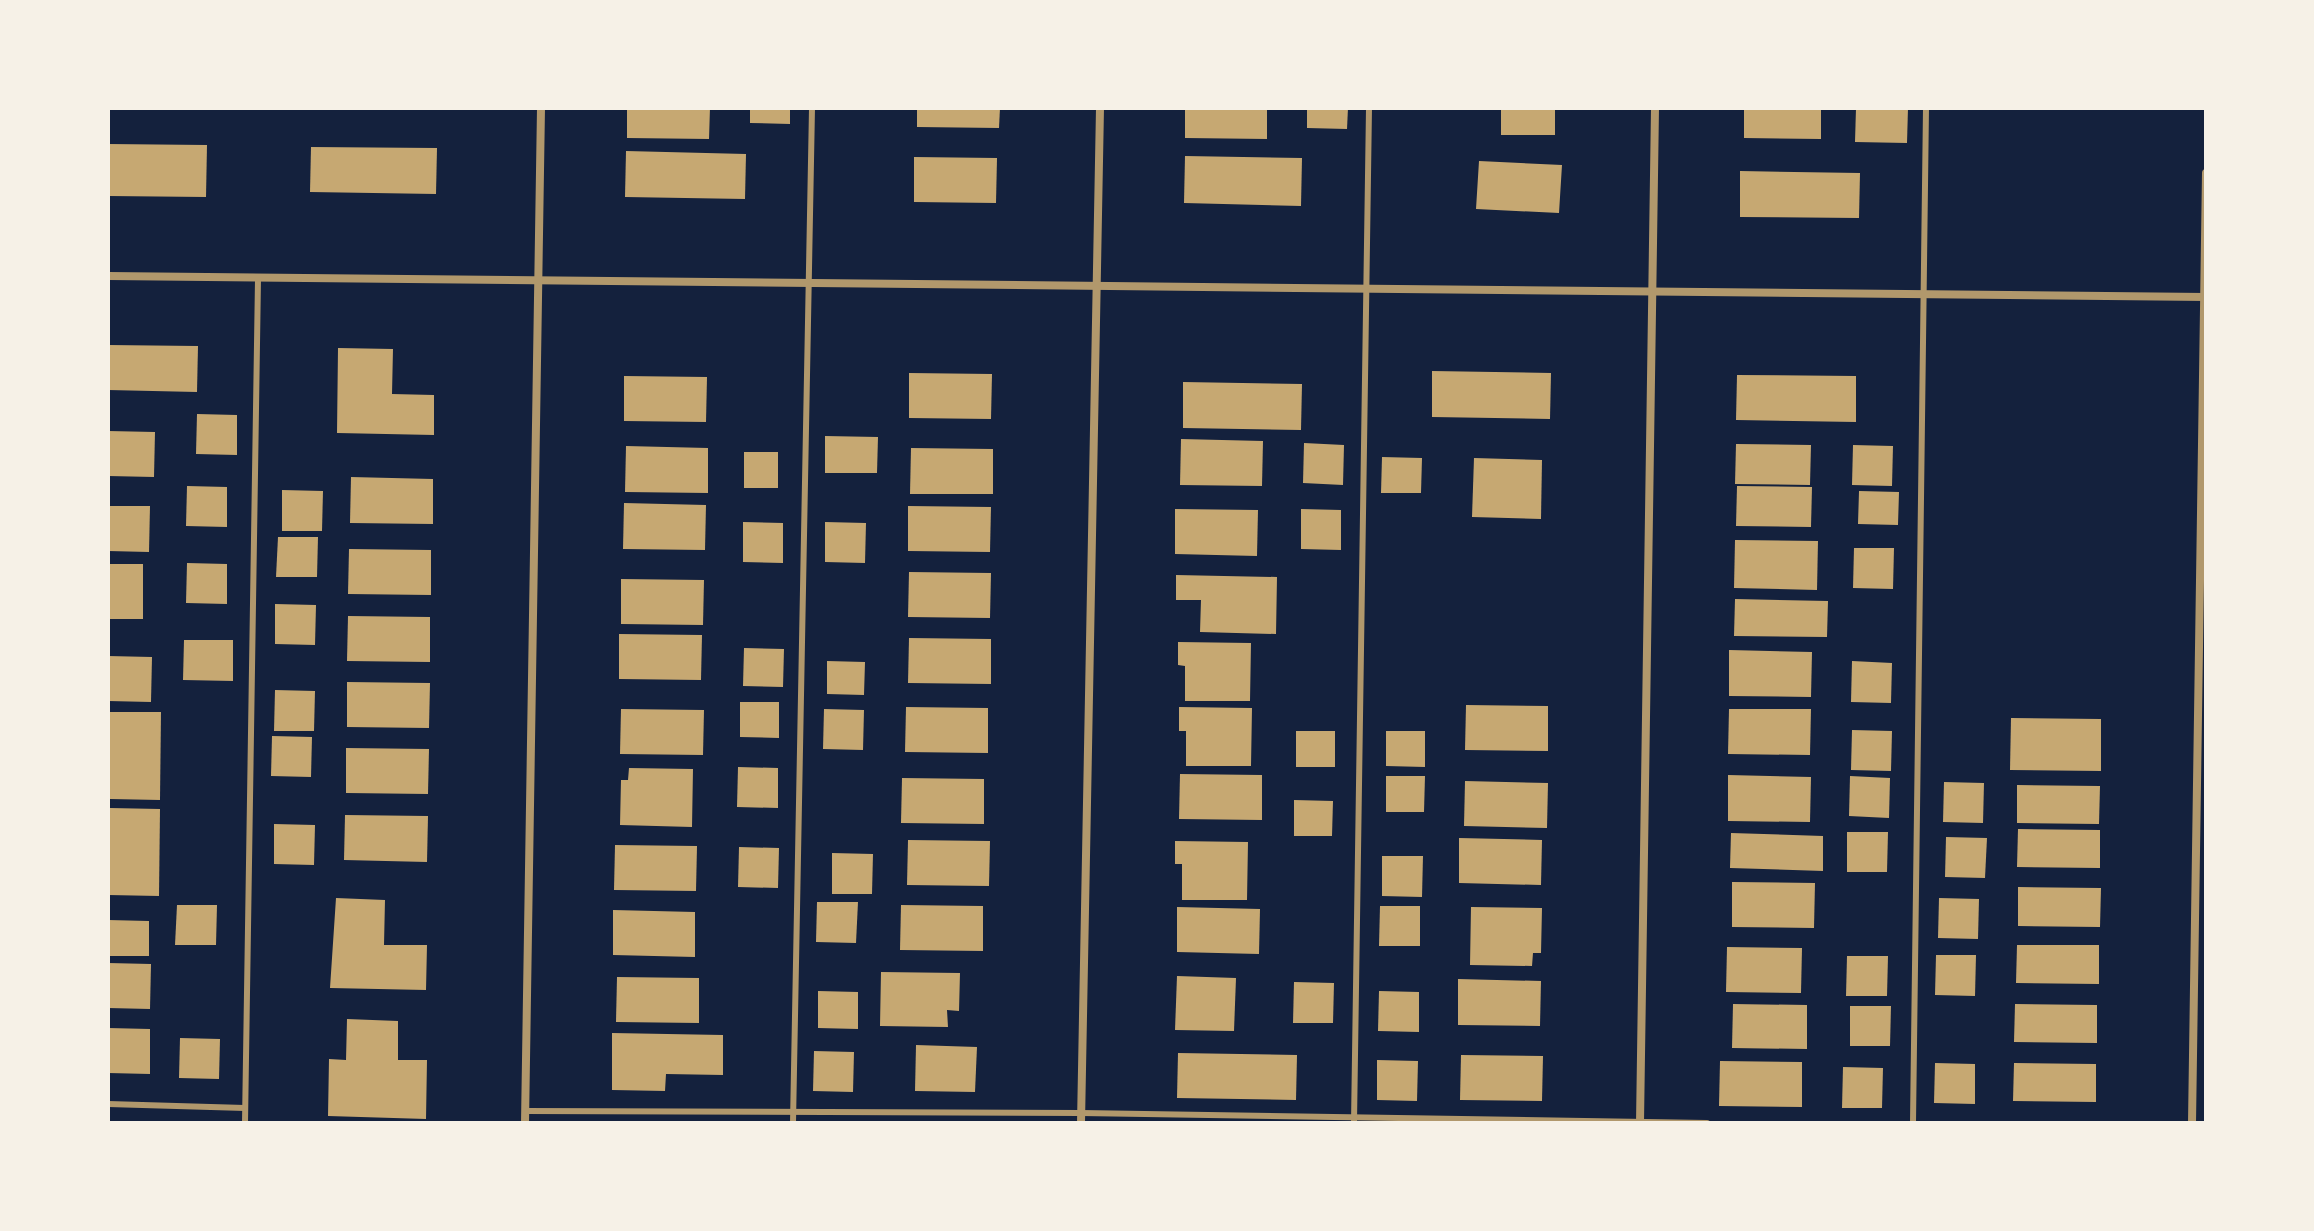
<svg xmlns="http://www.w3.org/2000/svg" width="2314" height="1231" viewBox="0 0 2314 1231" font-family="Spectral,serif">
<rect width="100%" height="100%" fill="#14213d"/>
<g fill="#c6a872">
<path d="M627 108H710L709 139 627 138Z"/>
<path d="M750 108H790V124L750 123Z"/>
<path d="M917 108H1000L999 128 917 127Z"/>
<path d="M1185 108H1267V139L1185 138Z"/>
<path d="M1307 108H1348L1347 129 1307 128Z"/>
<rect x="1501" y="108" width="54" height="27"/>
<path d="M1744 108H1821V139L1744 138Z"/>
<path d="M1856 108H1908L1907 143 1855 142Z"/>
<path d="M108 144 207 145 206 197 108 196Z"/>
<path d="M311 147 437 148 436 194 310 192Z"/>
<path d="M626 151 746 154 745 199 625 197Z"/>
<path d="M1185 156 1302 158 1301 206 1184 203Z"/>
<path d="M914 157 997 158 996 203 914 202Z"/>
<path d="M1479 161 1562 165 1559 213 1476 209Z"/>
<path d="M1740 171 1860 173 1859 218 1740 217Z"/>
<path d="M108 345 198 346 197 392 108 390Z"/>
<path d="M338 348 393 349 392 394 434 395V435L337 433Z"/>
<path d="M1432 371 1551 373 1550 419 1432 417Z"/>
<path d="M909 373 992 374 991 419 909 418Z"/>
<path d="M1737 375 1856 376V422L1736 420Z"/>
<path d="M624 376 707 377 706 422 624 421Z"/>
<path d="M1183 382 1302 384 1301 430 1183 428Z"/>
<path d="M197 414 237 415V455L196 454Z"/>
<path d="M108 431 155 432 154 477 108 476Z"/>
<path d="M825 436 878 437 877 473H825Z"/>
<path d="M1181 439 1263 441 1262 486 1180 485Z"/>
<path d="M1304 443 1344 445 1343 485 1303 483Z"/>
<path d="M1736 444 1811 445 1810 485 1735 484Z"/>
<path d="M1853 445 1893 446 1892 486 1852 485Z"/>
<path d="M626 446 708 448V493L625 492Z"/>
<path d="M911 448 993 449V494H910Z"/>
<rect x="744" y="452" width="34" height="36"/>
<path d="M1382 457 1422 458 1421 493H1381Z"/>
<path d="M1474 458 1542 460 1541 519 1472 517Z"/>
<path d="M351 477 433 479V524L350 523Z"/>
<path d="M187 486 227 487V527L186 526Z"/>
<path d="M1737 486 1812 487 1811 527 1736 526Z"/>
<path d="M282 490 323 491 322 531H282Z"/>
<path d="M1859 491 1899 492 1898 525 1858 524Z"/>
<path d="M624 503 706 505 705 550 623 549Z"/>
<path d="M108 506H150L149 552 108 551Z"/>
<path d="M908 506 991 507 990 552 908 551Z"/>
<path d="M1175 509 1258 510 1257 556 1175 554Z"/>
<path d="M1301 509 1341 510V550L1301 549Z"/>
<path d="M743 522 783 523V563L743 562Z"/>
<path d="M825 522 866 523 865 563 825 562Z"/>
<path d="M278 537H318L317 577H276Z"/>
<path d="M1735 540 1818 541 1817 590 1734 588Z"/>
<path d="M1854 548H1894L1893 589 1853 588Z"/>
<path d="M349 549 431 550V595L348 594Z"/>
<path d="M187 563 227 564V604L186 603Z"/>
<rect x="108" y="564" width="35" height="55"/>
<path d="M909 572 991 573 990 618 908 617Z"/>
<path d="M1176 575 1277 577 1276 634 1200 632 1201 600H1176Z"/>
<path d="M621 579 704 580 703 625 621 624Z"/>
<path d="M1735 599 1828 601 1827 637 1734 636Z"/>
<path d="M275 604 316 605 315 645 275 644Z"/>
<path d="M348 616 430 617V662L347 661Z"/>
<path d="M619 634 702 635 701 680 619 679Z"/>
<path d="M909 638 991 639V684L908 683Z"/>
<path d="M184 640H233V681L183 680Z"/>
<path d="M1178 642 1251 643 1250 701H1185V666L1178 665Z"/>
<path d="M744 648 784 649 783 687 743 686Z"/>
<path d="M1729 650 1812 652 1811 697 1729 696Z"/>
<path d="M108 656 152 657 151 702 108 701Z"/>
<path d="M827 661 865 662 864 695 827 694Z"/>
<path d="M1852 661 1892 663 1891 703 1851 702Z"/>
<path d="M347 682 430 683 429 728 347 727Z"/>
<path d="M275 690 315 691 314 731H274Z"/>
<path d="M740 702H779V738L740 737Z"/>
<path d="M1466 705 1548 706V751L1465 750Z"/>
<path d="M906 707 988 708V753L905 752Z"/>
<path d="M1179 707 1252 708 1251 766H1186V731H1179Z"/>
<path d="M621 709 704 710 703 755 620 754Z"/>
<path d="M824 709 864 710 863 750 823 749Z"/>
<path d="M1729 709H1811L1810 755 1728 754Z"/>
<path d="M108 712H161L160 800 110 799Z"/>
<path d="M2011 718 2101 719V771L2010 770Z"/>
<path d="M1852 730 1892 731 1891 771 1851 770Z"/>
<rect x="1296" y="731" width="39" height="36"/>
<path d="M1386 731H1425V767L1386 766Z"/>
<path d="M272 736 312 737 311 777 271 776Z"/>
<path d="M346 748 429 749 428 794 346 793Z"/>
<path d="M738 767 778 768V808L737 807Z"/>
<path d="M629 768 693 769 692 827 620 825 621 780H628Z"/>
<path d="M1180 774 1262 775V820L1179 819Z"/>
<path d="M1728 775 1811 777 1810 822 1728 821Z"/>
<path d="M1386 776H1425L1424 812H1386Z"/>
<path d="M1850 776 1890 778 1889 818 1849 816Z"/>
<path d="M902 778 984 779V824L901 823Z"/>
<path d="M1465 781 1548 783 1547 828 1464 826Z"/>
<path d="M1944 782 1984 783 1983 823 1943 822Z"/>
<path d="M2017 785 2100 786 2099 824 2017 823Z"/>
<path d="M1294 800 1333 801 1332 836H1294Z"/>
<path d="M110 808 160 809 159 896 108 895Z"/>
<path d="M345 815 428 816 427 862 344 860Z"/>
<path d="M274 824 315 825 314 865 274 864Z"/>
<path d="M2018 829 2100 830V868L2017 867Z"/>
<path d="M1847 832H1888L1887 872H1847Z"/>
<path d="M1731 833 1823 836V871L1730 868Z"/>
<path d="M1946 837 1987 838 1985 878 1945 877Z"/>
<path d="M1459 838 1542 840 1541 885 1459 883Z"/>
<path d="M908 840 990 841 989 886 907 885Z"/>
<path d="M1175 841 1248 842 1247 900H1182V864H1175Z"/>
<path d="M615 845 697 846 696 891 614 890Z"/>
<path d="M739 847 779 848 778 888 738 887Z"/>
<path d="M832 853 873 854 872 894H832Z"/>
<path d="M1382 856H1423L1422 897 1382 896Z"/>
<path d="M1732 882 1815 883 1814 928 1732 927Z"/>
<path d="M2018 887 2101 888 2100 927 2018 926Z"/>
<path d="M336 898 385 900 384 945H427L426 990 330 988Z"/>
<path d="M1939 898 1979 899 1978 939 1938 938Z"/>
<path d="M817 902H858L856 943 816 942Z"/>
<path d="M177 905H217L216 945H175Z"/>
<path d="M901 905 983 906V951L900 950Z"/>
<path d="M1380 906H1420V946H1379Z"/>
<path d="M1177 907 1260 909 1259 954 1177 952Z"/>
<path d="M1471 907 1542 908 1541 953H1533L1532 966 1470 965Z"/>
<path d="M613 910 695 912V957L613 955Z"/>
<path d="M108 920 149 921V956H108Z"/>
<path d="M2017 945H2099V984L2016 983Z"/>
<path d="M1727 947 1802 948 1801 993 1726 992Z"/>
<path d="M1936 955H1976L1975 996 1935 995Z"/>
<path d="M1847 956H1888L1887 996H1846Z"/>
<path d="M108 963 151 964 150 1009 108 1008Z"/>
<path d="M881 972 960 973 959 1011 947 1010 948 1027 880 1026Z"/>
<path d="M1177 976 1236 978 1234 1031 1175 1030Z"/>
<path d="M617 977 699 978V1023L616 1022Z"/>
<path d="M1458 979 1541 981 1540 1026 1458 1025Z"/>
<path d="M1294 982 1334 983 1333 1023H1293Z"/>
<path d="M818 991 858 992V1029L818 1028Z"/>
<path d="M1379 991 1419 992V1032L1378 1031Z"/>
<path d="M1733 1004 1807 1005V1049L1732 1048Z"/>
<path d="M2015 1004 2097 1005V1043L2014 1042Z"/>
<path d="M1850 1006H1891L1890 1046H1850Z"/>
<path d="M347 1019 398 1021V1060H427L426 1119 328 1116 329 1059 346 1060Z"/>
<path d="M108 1028 150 1029V1074L108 1073Z"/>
<path d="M612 1033 723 1035V1075L666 1074 665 1091 612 1090Z"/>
<path d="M180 1038 220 1039 219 1079 179 1078Z"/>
<path d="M916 1045 977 1047 975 1092 915 1091Z"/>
<path d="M814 1051 854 1052 853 1092 813 1091Z"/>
<path d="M1178 1053 1297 1055 1296 1100 1177 1098Z"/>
<path d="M1461 1055 1543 1056 1542 1101 1460 1100Z"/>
<path d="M1377 1060 1418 1061 1417 1101 1377 1100Z"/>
<path d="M1720 1061 1802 1062V1107L1719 1106Z"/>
<path d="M1935 1063 1975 1064V1104L1934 1103Z"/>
<path d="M2014 1063 2096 1064V1102L2013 1101Z"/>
<path d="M1843 1067 1883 1068 1882 1108H1842Z"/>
</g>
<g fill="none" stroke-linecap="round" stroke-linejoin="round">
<g stroke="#b1986c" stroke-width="6">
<path d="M108 1104 245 1108"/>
<path d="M525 1111 1081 1113 1707 1123"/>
<path d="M245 1123 258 279"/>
<path d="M793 1123 812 108"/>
<path d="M1354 1123 1369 108"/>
<path d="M1913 1123 1926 108"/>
</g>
<g stroke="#b1986c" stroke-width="8">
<path d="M108 276 2206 297"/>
<path d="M525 1123 541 108"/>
<path d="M1081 1123 1100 108"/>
<path d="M1640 1123 1655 108"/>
<path d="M2192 1123 2206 173"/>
</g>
</g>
<rect width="2314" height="1231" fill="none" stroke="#f6f1e7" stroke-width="220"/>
</svg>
